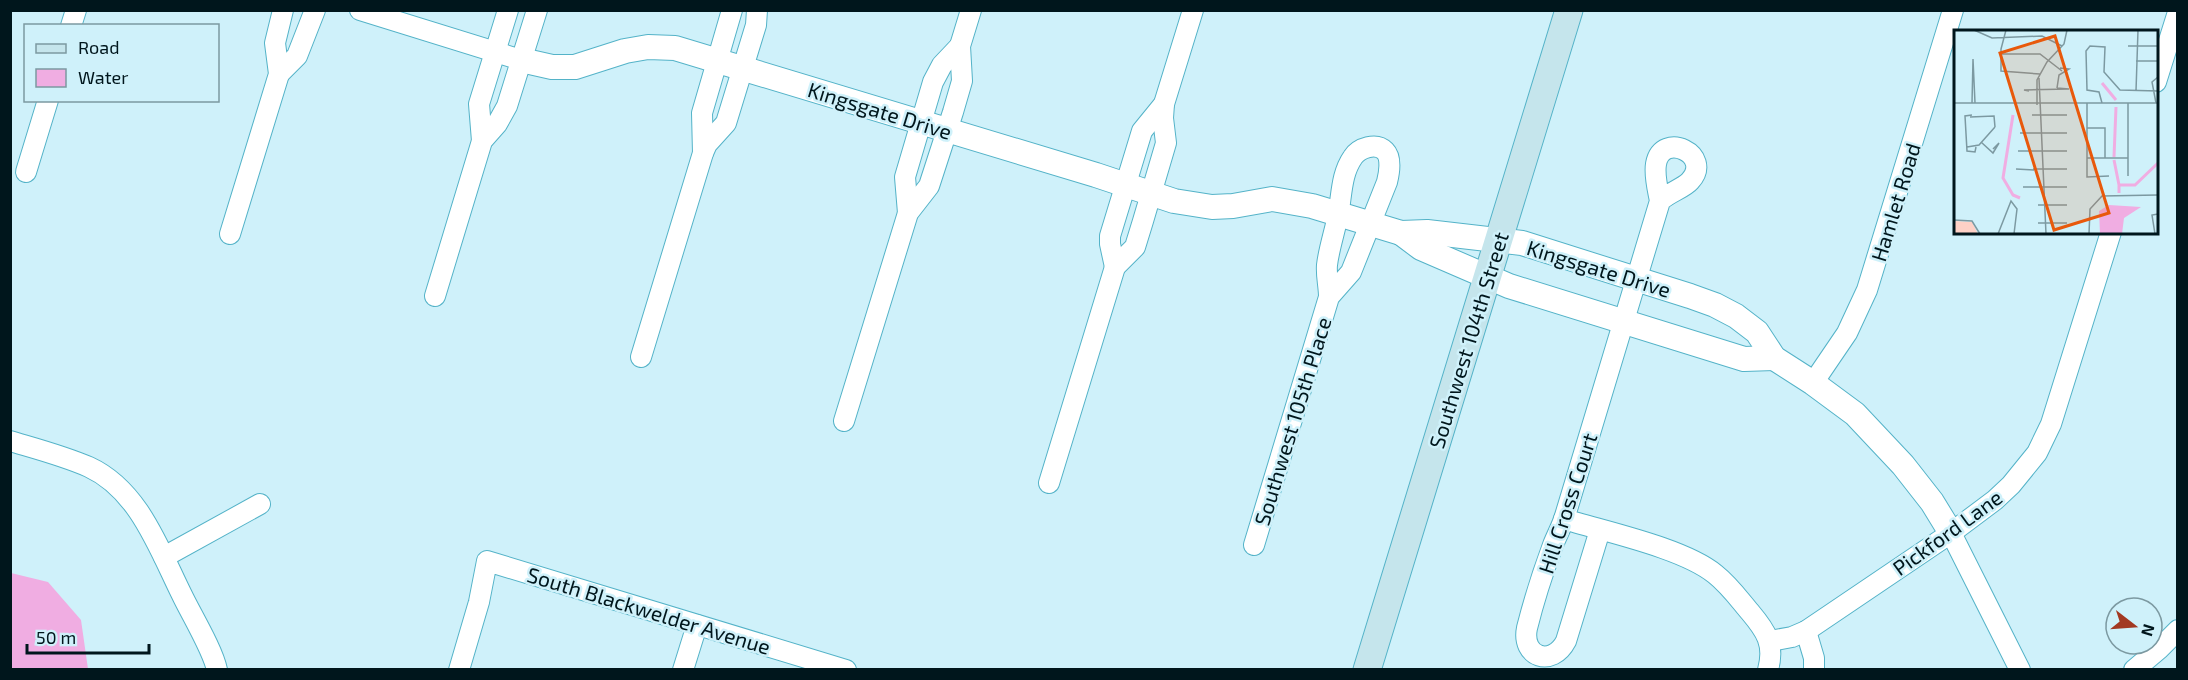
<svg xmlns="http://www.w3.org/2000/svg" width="2188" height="680" viewBox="0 0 2188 680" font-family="'Exo 2',sans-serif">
<rect width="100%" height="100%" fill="#cff1fa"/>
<path fill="#f0ade2" d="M11 573 48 582 81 620 88 669H11Z"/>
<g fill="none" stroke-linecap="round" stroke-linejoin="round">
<g stroke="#54b3c8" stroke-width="22">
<g id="minor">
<path d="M360 10 521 60"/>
<path d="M71 26 76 10"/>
<path d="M279 74 297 56 315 10"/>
<path d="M2156 82 2178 12"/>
<path d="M482 141 479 104 508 10"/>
<path d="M703 153 702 113 732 10"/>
<path d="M26 172 48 100"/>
<path d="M908 213 905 177 933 82 942 65 960 46"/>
<path d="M230 234 279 74 275 43 283 10"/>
<path d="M1115 267 1110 244V236L1142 131 1164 104"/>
<path d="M435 296 482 141 497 124 507 106 537 10"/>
<path d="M641 357 703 153 707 144 726 123 756 25 757 10"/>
<path d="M1813 383 1847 333 1867 290 1953 10"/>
<path d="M844 421 908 213 929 186 953 112 962 81 960 46 971 10"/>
<path d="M10 441C37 449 64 456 89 467 139 490 159 549 182 595 191 614 213 650 217 670"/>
<path d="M1049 483 1115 267 1135 247 1143 221 1166 143 1163 118 1164 104 1193 10"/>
<path d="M1564 519C1606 532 1683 548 1715 574 1729 585 1739 599 1750 612 1766 631 1775 644 1768 670"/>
<path d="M1600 530 1566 641C1552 668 1521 657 1527 628 1534 600 1543 572 1553 545 1557 535 1562 526 1565 516 1597 411 1628 306 1660 201 1658 190 1654 176 1656 164 1662 130 1714 155 1690 181 1684 188 1668 193 1660 201"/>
<path d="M1951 533 2020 670"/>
<path d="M1254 545 1329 297C1329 286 1326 275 1327 265 1329 248 1335 231 1338 215 1342 195 1341 174 1353 157 1359 148 1376 142 1385 151 1392 158 1389 174 1387 182L1351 272 1329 297"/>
<path d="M164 557 260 504"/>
<path d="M1806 631 1814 658V670"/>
<path d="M1770 641 1792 637 1806 631 1951 533 1995 500 2011 485 2037 453 2051 424 2111 232"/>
<path d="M459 670 479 602 487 561 846 670"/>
<path d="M683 670 697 625"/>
<path d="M2134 670 2160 648 2178 630"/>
</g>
</g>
<g stroke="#54b3c8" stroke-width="26">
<g id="tertiary">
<path d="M521 60 552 67H575L625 51 648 47 675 48 1096 175 1174 201 1212 207 1233 206 1272 199 1312 206 1401 233 1427 232 1522 243 1690 296 1715 305 1736 316 1757 332 1774 358 1813 383 1855 414 1903 465 1932 502 1951 533"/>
<path d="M1401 233 1421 248 1509 286 1744 359 1774 358"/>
</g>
</g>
<g stroke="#54b3c8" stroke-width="29">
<path id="secondary" d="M1367 670 1569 10"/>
</g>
<use href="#minor" stroke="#fff" stroke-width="20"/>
<use href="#tertiary" stroke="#fff" stroke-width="24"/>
<use href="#secondary" stroke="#c5e5ec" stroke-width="27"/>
</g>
<g text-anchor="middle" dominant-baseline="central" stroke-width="5" stroke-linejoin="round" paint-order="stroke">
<g font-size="21" fill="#00161c" stroke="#cff1fa">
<text transform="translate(880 110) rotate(17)">Kingsgate Drive</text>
<text transform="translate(1895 202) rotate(-73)">Hamlet Road</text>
<text transform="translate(1599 268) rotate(17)">Kingsgate Drive</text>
<text transform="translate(1468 340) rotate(-73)">Southwest 104th Street</text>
<text transform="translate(1292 421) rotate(-73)">Southwest 105th Place</text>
<text transform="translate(1567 503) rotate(-72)">Hill Cross Court</text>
<text transform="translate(1947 532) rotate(-36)">Pickford Lane</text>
<text transform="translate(649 610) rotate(17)">South Blackwelder Avenue</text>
</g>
</g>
<g transform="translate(1954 30)">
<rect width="204" height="204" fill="#cff1fa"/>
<path d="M0 191 18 192 24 204H0Z" fill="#fed1c6"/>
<path d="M155 175 187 177 170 188 168 204H146L145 181Z" fill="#f0ade2"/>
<path fill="none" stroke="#f0ade2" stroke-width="3" d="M148 53 162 70M59 85 49 148 59 165 66 168M160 127 162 77M160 130 165 155M165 163V155H181L204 133"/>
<path fill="none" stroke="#7c99a1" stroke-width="1.5" d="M20 0 38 8 88 6 108 16M52 0 47 19V41L86 44M174 16H204M47 24H86L108 41M182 31H204M85 48 92 204M103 58 105 45 115 39 106 38M75 61 70 60 115 59 103 58M182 61 184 0M0 73H204M18 73 19 29 21 73M133 73V147L155 146M148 73 145 62 133 60 132 21 136 16 151 17 150 42 166 60 204 61M174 73V146M202 73 198 52 204 47M83 75V50L93 32 110 14 113 0M18 85 11 86 13 121 21 122 22 117M91 85H78H113M16 87 40 86 41 97M133 98H151V128M66 103H113M27 112 39 123 45 113 39 119M13 117 25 115 41 97M64 121H113M133 128H174M62 139 80 140M79 139H113M69 157H113M99 175H84H113M0 190 18 191 26 204M99 193H84H113M44 204 57 171 63 179 60 204M135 204 136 179 148 166 204 165M201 204 198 185 204 184"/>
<path fill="#e8590c" fill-opacity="0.15" stroke="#e8590c" stroke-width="3" d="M101 6 155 183 100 200 46 23Z"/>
<rect width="204" height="204" fill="none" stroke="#00161c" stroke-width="3"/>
</g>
<rect width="2188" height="680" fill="none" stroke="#00161c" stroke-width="24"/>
<rect x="24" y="24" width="195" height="78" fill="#cff1fa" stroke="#7c99a1" stroke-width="1.5"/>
<rect x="36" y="44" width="30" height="9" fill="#c5e5ec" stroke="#7c99a1" stroke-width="1.5"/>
<text x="78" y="54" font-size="18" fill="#00161c">Road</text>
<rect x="36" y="69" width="30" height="18" fill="#f0ade2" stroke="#7c99a1" stroke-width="1.5"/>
<text x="78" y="84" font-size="18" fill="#00161c">Water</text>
<g transform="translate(2134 626) rotate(107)"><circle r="28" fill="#cff1fa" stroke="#7c99a1" stroke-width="1.5"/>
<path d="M0-4.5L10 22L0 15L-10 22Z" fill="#a23922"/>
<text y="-9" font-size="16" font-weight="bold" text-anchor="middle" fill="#00161c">N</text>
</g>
<path d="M27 644v9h122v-9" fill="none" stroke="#00161c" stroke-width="3"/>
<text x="36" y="644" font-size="18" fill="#00161c" stroke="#cff1fa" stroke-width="4.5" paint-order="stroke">50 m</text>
</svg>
